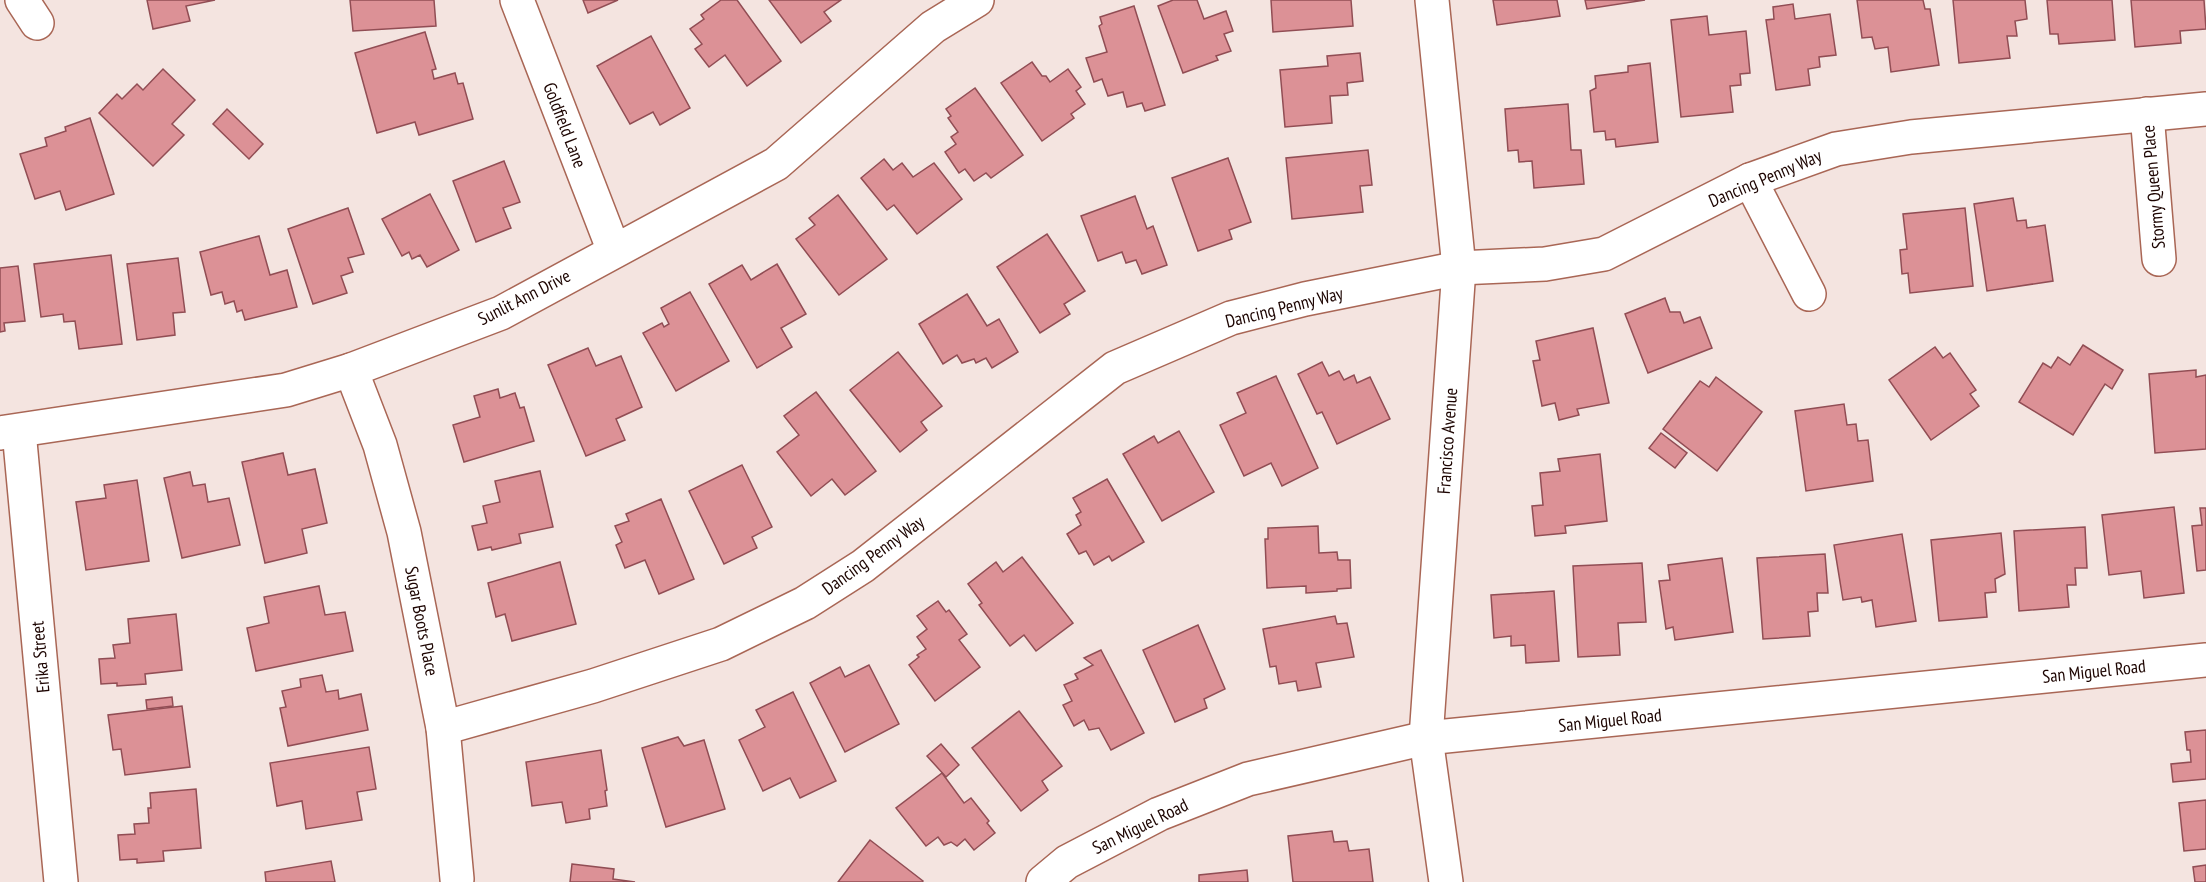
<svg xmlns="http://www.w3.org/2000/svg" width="2206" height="882" viewBox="0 0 2206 882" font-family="'PT Sans Narrow',sans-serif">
<rect width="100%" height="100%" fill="#f4e4e0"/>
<g fill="#dc9196" stroke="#914d54" stroke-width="1.5">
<path d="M147 0H215L186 6 190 21 153 29Z"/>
<path d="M350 0H434L436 26 353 31Z"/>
<path d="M583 0H618L588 13Z"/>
<path d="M721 0H737L781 61 747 86 725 55 709 67 695 49 702 44 690 29 704 19 701 15Z"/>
<path d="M769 0H841L824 12 831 21 801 43Z"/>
<path d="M1173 0H1197L1204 19 1226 11 1233 31 1224 34 1231 51 1216 56 1218 60 1183 73 1158 6Z"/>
<path d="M1271 0H1351L1353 26 1273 32Z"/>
<path d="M1493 0H1557L1560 16 1497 25Z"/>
<path d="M1585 0H1645L1587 9Z"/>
<path d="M1857 0H1923L1925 9H1930L1939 65 1891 72 1888 47 1875 49 1872 37 1862 38Z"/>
<path d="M1953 0H2025L2027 19 2015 21 2017 36H2007L2010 58 1959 63Z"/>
<path d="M2047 0H2112L2115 40 2059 44 2058 34H2050Z"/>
<path d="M2131 0H2204L2206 29 2180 31 2181 43 2135 47Z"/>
<path d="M1793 4 1795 19 1830 14 1836 55 1819 57 1820 67 1808 69 1810 85 1776 90 1766 20 1774 19 1773 7Z"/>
<path d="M1134 6 1165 105 1145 111 1142 103 1127 107 1123 92 1108 96 1102 79 1094 82 1086 58 1107 52 1099 26 1102 24 1100 17Z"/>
<path d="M1707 16 1709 35 1746 31 1750 73 1740 74 1741 85 1730 86 1733 112 1681 117 1671 20Z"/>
<path d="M425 32 436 69 432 70 434 79 455 73 458 84 463 83 473 119 419 135 415 122 377 133 355 53Z"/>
<path d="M651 36 690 108 660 125 653 112 630 124 597 66Z"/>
<path d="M1360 53 1363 81 1347 83 1348 95 1330 96 1332 123 1285 127 1280 70 1328 66 1327 56Z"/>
<path d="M1032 62 1042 76H1046L1050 82 1068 69 1081 87 1076 91 1085 104 1071 114 1074 118 1042 141 1001 83Z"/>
<path d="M1650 63 1658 142 1616 147 1615 139 1606 140 1605 131 1594 132 1590 91 1596 88 1595 76 1628 72V66Z"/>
<path d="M163 69 195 100 172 124 184 135 153 166 99 113 117 94 122 99 137 84 143 90Z"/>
<path d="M975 88 1023 155 991 178 986 173 974 181 965 169 959 173 945 152 956 144 951 137 958 132 948 118 951 116 946 109Z"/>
<path d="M1568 104 1571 150H1581L1584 184 1534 188 1532 161 1519 162 1518 150 1508 151 1505 109Z"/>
<path d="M227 109 263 144 249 159 213 124Z"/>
<path d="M90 118 114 194 66 210 60 191 35 199 20 154 47 146 45 138 66 131 65 127Z"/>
<path d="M1368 150 1372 185 1360 186 1363 212 1292 219 1286 158Z"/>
<path d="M1228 158 1251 222 1229 230 1232 239 1198 251 1172 178Z"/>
<path d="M884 159 893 170 902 163 913 177 934 163 962 199 917 234 894 205 887 210 861 178Z"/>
<path d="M504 161 520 202 503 208 511 228 476 242 453 181Z"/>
<path d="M430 194 459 250 427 267 420 255 412 259 409 252 402 256 382 219Z"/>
<path d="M838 195 887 259 839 295 796 239 815 225 809 218Z"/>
<path d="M1135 196 1147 229 1153 226 1167 265 1142 274 1136 260 1126 263 1122 252 1098 261 1081 216Z"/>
<path d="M2013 198 2017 221 2026 220 2027 228 2045 225 2053 281 1987 291 1974 204Z"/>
<path d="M348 208 364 254 348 258 353 272 341 276 347 293 313 304 288 229Z"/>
<path d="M1965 208 1973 286 1910 293 1908 273 1902 274 1900 250 1907 249 1903 214Z"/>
<path d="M1047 234 1085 291 1064 304 1070 314 1040 333 997 267Z"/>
<path d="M259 236 270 275 287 270 297 307 245 320 242 310 237 312 234 301 225 304 222 292 211 295 200 252Z"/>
<path d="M111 255 122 344 79 349 75 321 64 322 63 314 41 317 34 264Z"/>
<path d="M178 258 185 312 173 313 175 335 137 340 127 264Z"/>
<path d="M777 264 806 314 781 328 792 347 757 368 709 284 742 265 751 280Z"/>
<path d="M18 266 25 321 4 323 5 331 0 332V268Z"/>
<path d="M690 292 729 361 676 391 643 333 662 323 664 327 669 324 661 308Z"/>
<path d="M967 294 987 326 999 319 1018 352 992 368 986 358 976 363 974 359 962 363 957 355 943 364 919 324Z"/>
<path d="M1665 298 1670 312H1680L1684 323 1700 317 1712 348 1648 373 1625 314Z"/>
<path d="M1593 328 1609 403 1577 409 1579 415 1559 420 1555 403 1542 406 1533 361 1540 360 1536 341Z"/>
<path d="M2083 345 2123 370 2112 389 2105 384 2073 435 2019 402 2043 363 2051 368 2058 357 2070 365Z"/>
<path d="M1935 347 1943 358 1950 353 1976 390 1970 394 1979 406 1931 440 1889 380Z"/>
<path d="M588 348 596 366 621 356 642 407 616 419 625 440 586 456 548 365Z"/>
<path d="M898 352 942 406 921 422 927 430 900 452 850 390Z"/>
<path d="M1322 362 1329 376 1339 371 1344 380 1354 375 1357 383 1370 377 1390 419 1337 444 1322 412 1317 414 1298 374Z"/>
<path d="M2196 370V377L2206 375V449L2155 453 2149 374Z"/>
<path d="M1276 376 1318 468 1282 486 1271 463 1244 476 1220 425 1246 413 1237 393Z"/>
<path d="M1716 377 1762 412 1717 471 1663 429 1700 381 1709 387Z"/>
<path d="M498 389 500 398 515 393 520 408 524 407 534 441 464 462 453 425 480 417 474 396Z"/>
<path d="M816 392 876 471 845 495 832 479 811 496 777 452 799 435 784 416Z"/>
<path d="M1844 404 1847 425 1856 424 1858 441 1868 440 1873 481 1806 491 1795 411Z"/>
<path d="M1179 431 1214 492 1162 521 1123 454 1154 436 1158 443Z"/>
<path d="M1661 433 1687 453 1675 468 1649 448Z"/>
<path d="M283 453 288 475 315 469 327 523 302 529 307 553 265 563 242 462Z"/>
<path d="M1600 454 1607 521 1565 526 1566 533 1535 536 1532 506 1543 505 1540 473 1560 471 1558 459Z"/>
<path d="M742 465 772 527 752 537 757 548 724 564 689 491Z"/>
<path d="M540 471 553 527 519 534 521 543 492 550 491 547 478 550 472 526 487 523 483 506 500 502 495 481Z"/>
<path d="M190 472 193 486 205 484 208 502 229 498 240 545 182 558 164 478Z"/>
<path d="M1107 479 1144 542 1112 561 1109 556 1094 565 1086 551 1079 554 1067 534 1081 525 1076 515 1081 512 1073 498Z"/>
<path d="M137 480 149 561 86 570 76 502 106 498 104 485Z"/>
<path d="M661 499 694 579 659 594 645 560 625 568 616 545 622 542 615 526 629 521 626 514Z"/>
<path d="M2174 507 2184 593 2144 598 2141 571 2109 575 2102 515Z"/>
<path d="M2200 508H2206V570L2197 571 2192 526 2202 525Z"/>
<path d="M1318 526 1319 553 1337 552 1338 560H1350L1351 588 1337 589V591L1306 593V586L1267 588 1265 539H1268V528Z"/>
<path d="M2085 527 2087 568H2075L2076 585H2067L2069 607 2019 611 2014 531Z"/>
<path d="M2001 533 2005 574 1995 579 1996 592 1985 593 1987 617 1939 621 1931 540Z"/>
<path d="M1902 534 1916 621 1876 627 1872 600 1862 602 1861 597 1843 600 1834 545Z"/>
<path d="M1825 554 1828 593H1817L1818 611 1808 612 1810 636 1763 639 1757 558Z"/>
<path d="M1022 557 1073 623 1036 651 1024 635 1010 646 979 605 982 603 968 584 996 562 1003 572Z"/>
<path d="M1722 558 1733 632 1675 640 1673 627 1666 629 1659 581 1670 580 1668 565Z"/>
<path d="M560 562 576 624 512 641 505 614 496 617 488 583Z"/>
<path d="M1642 563 1646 622 1618 623 1620 655 1578 657 1573 566Z"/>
<path d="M319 586 325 615 345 612 353 651 256 671 247 628 269 623 264 597Z"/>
<path d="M1554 591 1559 661 1526 663 1525 645 1511 646V636L1494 638 1491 595Z"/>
<path d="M938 601 946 612 949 610 967 634 959 640 980 667 935 701 909 665 919 657 917 655 926 649 917 637 927 629 917 616Z"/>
<path d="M176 614 182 670 145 674 146 684 117 686V683L101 684 99 659 115 658 113 645 130 643 128 619Z"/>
<path d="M1335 616 1337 624 1347 623 1354 657 1316 663 1321 687 1298 691 1296 681 1279 684 1276 666 1270 667 1263 629Z"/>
<path d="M1198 625 1225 689 1204 699 1207 708 1175 722 1143 650Z"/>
<path d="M1101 650 1144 733 1111 750 1099 728 1089 730 1084 720 1074 726 1063 705 1072 701 1064 685 1078 679 1075 674 1093 665 1084 658Z"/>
<path d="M869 665 899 724 845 752 810 683 840 667 845 677Z"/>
<path d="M322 675 326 692 338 690 339 699 361 694 368 730 288 746 280 708 286 707 282 691 301 687 300 679Z"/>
<path d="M793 692 836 781 800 798 790 778 763 791 739 740 765 727 756 710Z"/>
<path d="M172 697 173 706 147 709 146 700Z"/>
<path d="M182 706 190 767 125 775 121 749 113 750 108 715Z"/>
<path d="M1019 711 1062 766 1042 781 1048 790 1021 811 972 748Z"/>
<path d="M2206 730V779L2173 782 2171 764 2191 762 2190 750H2187L2185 732Z"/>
<path d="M678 737 684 746 704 740 725 809 666 827 642 748Z"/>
<path d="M941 744 959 765 946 777 927 756Z"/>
<path d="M369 747 376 789 357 792 362 820 306 829 302 801 277 806 270 763Z"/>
<path d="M601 750 607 790 605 791 607 806 589 809 590 819 566 823 562 802 532 806 526 762Z"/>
<path d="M942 773 964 803 971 798 989 821 987 823 995 833 974 850 965 839 957 846 951 842 944 845 938 837 926 846 896 808Z"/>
<path d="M196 789 201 848 163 851 164 861 137 863V859L120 860 118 835 135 834 134 824 149 823 148 808H151L150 793Z"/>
<path d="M2206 800V849L2184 851 2179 803Z"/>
<path d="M1332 831 1334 842 1347 841 1349 851 1369 849 1373 882H1293L1288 836Z"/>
<path d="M870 840 923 881 922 882H838Z"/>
<path d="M331 861 335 882H266L265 872Z"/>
<path d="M572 864 614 869 613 879 635 882H570Z"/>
<path d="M2206 865V882H2195L2193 867Z"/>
<path d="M1247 870 1248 882H1199V875Z"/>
</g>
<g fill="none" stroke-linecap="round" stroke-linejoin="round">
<g stroke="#a96655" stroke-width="36">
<g id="minor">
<path d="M22 0 37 23"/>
<path d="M517 0 614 251"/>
<path d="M1432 0 1459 268 1426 738 1446 882"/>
<path d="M2147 114 2159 259"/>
<path d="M1750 180 1809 294"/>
<path d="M351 370 380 445 404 532 443 728 457 879"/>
<path d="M19 431 61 882"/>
<path d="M0 433 286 390 351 370 501 313 776 164 933 27 977 0"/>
<path d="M443 728 593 686 721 644 805 603 863 566 1115 368 1231 318 1305 299 1459 268 1545 264 1604 254 1750 180 1836 149 1911 137 2206 109"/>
<path d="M1043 882 1067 862 1159 814 1248 779 1426 738 2206 660"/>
</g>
</g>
<use href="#minor" stroke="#fff" stroke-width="33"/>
</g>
<g text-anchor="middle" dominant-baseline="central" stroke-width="4.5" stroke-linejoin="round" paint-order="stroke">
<g font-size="18" fill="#1c0401" stroke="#fff">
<text transform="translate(565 125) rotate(69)">Goldfield Lane</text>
<text transform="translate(1765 178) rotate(-23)">Dancing Penny Way</text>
<text transform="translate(2153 187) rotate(-95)">Stormy Queen Place</text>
<text transform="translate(524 297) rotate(-27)">Sunlit Ann Drive</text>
<text transform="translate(1284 307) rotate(-14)">Dancing Penny Way</text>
<text transform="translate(1447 441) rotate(-86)">Francisco Avenue</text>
<text transform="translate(873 555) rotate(-36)">Dancing Penny Way</text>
<text transform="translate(422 621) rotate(79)">Sugar Boots Place</text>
<text transform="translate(40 657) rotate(-95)">Erika Street</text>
<text transform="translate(2094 671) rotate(-6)">San Miguel Road</text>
<text transform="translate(1610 720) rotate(-6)">San Miguel Road</text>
<text transform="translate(1140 826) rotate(-26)">San Miguel Road</text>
</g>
</g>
</svg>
